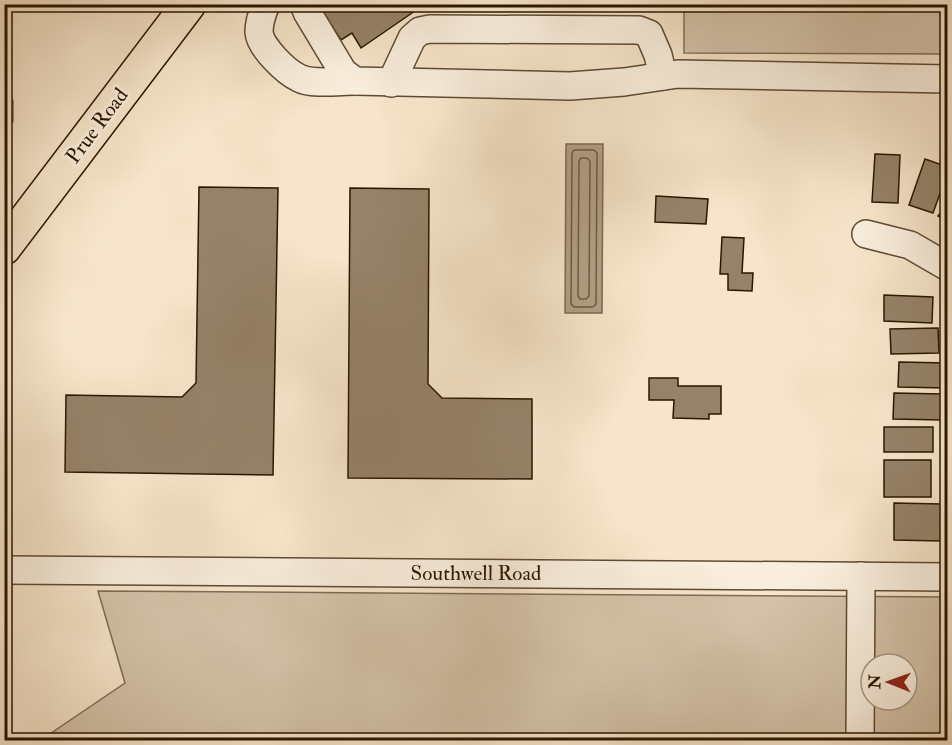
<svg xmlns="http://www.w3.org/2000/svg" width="952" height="745" viewBox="0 0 952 745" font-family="'IM FELL Double Pica',serif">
<rect width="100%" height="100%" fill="#f6e5ca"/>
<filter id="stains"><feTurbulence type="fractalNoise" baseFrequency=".00333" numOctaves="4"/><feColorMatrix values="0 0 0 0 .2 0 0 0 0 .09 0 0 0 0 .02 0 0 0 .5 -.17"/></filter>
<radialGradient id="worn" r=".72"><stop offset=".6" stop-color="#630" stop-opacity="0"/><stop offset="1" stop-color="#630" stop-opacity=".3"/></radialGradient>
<g fill="#d3c2a8" stroke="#7f6c54" stroke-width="1.5" fill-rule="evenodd">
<path d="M684 5H947V54L684 53Z"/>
<path d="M98 591 947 597V740H41L125 683ZM871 664H907V700H871Z"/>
</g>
<g fill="#b19f85" stroke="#7b6850" stroke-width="1.5">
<path d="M5 92H7L13 101V121L5 132Z"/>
<path d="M566 144H603L602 313H565Z"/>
</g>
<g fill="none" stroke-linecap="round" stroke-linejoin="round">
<g stroke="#6e5a42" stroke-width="1.5">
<path d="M574 150H594L597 153 596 304 593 307H574L571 304 572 153Z"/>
<path d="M581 158H587L590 161 589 296 586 299H580L578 296 579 161Z"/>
</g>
</g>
<g fill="#958269" stroke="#2b1600" stroke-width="1.5">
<path d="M317 4H425L361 48 352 33 341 40Z"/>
<path d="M875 154 900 155 898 203 872 202Z"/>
<path d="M925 159 948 167V171L933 213 909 205Z"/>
<path d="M199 187 278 188 273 475 65 472 66 395 182 397 196 383Z"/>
<path d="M350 188 429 189 428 384 442 398 532 399V479L348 478Z"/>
<path d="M656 196 708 199 706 224 655 222Z"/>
<path d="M948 202V222L938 216Z"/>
<path d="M722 237 744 238 742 273H753L752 291 728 290V274H720Z"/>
<path d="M884 295 933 297 932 323 884 321Z"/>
<path d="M938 328 939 353 891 354 890 329Z"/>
<path d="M899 362 947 363 946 388 898 387Z"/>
<path d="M649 378H678V386H721V414H709V419L673 418 674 400H649Z"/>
<path d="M894 393 942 394V420L893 419Z"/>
<rect x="884" y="427" width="49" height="25"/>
<rect x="884" y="460" width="47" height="37"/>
<path d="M894 503 941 504V541L894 540Z"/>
</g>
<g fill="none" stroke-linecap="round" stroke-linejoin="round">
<g stroke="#5e4a32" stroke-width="30">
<g id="minor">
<path d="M266 4C263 11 259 24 259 32 260 47 286 72 299 78 312 85 340 81 355 81"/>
<path d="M304 4 307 12 343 72 355 81 570 86 624 82 678 74 948 79"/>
<path d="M391 83 412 38 420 31 430 29 639 30 649 34 658 55 663 76"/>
<path d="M866 234 910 245 948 267"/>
<path d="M4 570 948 577"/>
<path d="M860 740 861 576"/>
</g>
</g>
<g stroke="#2b1600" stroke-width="36">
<path id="major" d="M4 248 189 4"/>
</g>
<use href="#minor" stroke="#f9eedd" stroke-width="27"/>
<use href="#major" stroke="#f6e5ca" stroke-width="33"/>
</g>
<g text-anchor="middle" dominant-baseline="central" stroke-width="6" stroke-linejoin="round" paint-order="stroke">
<g font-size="21" fill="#2b1600" stroke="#f9eedd">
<text transform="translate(97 126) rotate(-53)">Prue Road</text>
<text x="476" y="573">Southwell Road</text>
</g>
</g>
<rect width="952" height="745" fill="none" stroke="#f6e5ca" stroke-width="24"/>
<rect x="6" y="6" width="940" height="733" fill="none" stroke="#2b1600" stroke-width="3"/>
<rect x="12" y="12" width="928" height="721" fill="none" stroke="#2b1600" stroke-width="1.5"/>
<g transform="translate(889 682) rotate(271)"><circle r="28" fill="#f9eedd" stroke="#a79885" stroke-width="1.5"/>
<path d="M0-4.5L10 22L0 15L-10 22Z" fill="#8f2418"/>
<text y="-9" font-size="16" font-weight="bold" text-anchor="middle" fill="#2b1600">N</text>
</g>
<rect width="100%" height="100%" filter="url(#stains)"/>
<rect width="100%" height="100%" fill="url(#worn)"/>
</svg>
